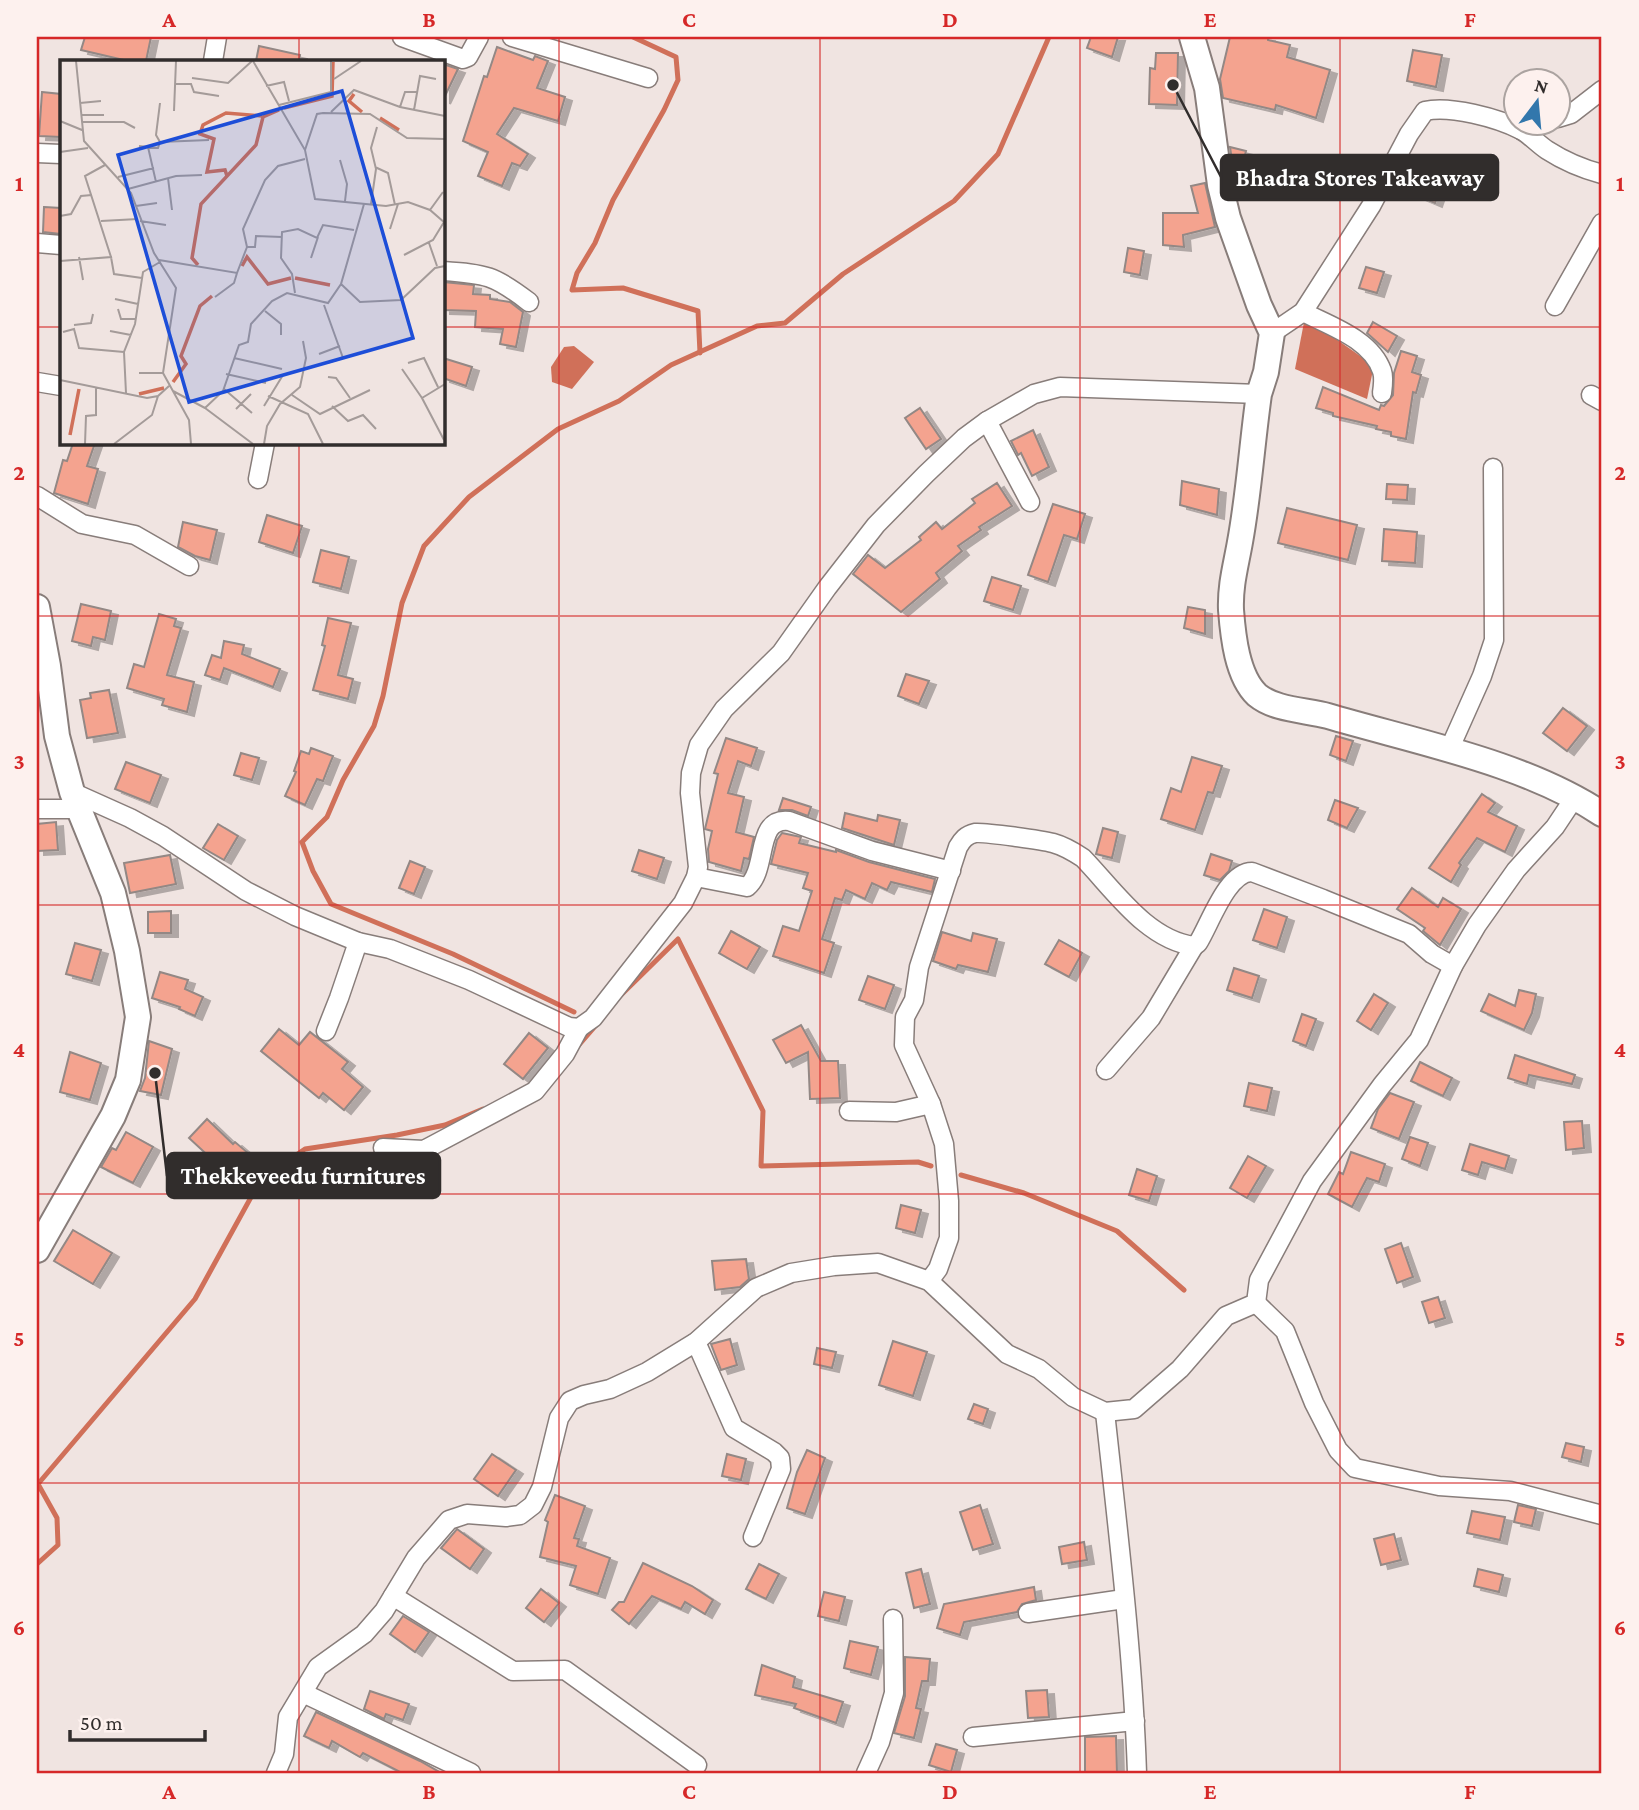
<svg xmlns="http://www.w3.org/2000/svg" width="1639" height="1810" viewBox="0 0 1639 1810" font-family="'Crimson Pro',serif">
<defs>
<filter id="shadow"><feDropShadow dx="7" dy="4" stdDeviation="0" flood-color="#0004"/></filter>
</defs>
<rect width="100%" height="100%" fill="#f0e4e1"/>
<g fill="#d07059">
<path d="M1305 317 1363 358 1373 370 1367 399 1295 369Z"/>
<path d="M574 346 594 362 572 389 552 382 551 367 564 347Z"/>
</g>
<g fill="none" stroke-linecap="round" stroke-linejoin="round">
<g stroke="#d07059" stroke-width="5">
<path d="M633 37 676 57 678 80 664 110 613 200 595 243 577 273 572 290 623 288 698 311 700 353"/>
<path d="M620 996 678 939 763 1111 761 1166 918 1162 931 1166"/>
<path d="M574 1012 453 954 331 904 313 871 302 842 327 817 343 780 374 726 383 696 402 603 424 546 469 497 558 429 619 401 671 365 757 326 785 323 843 274 954 201 998 154 1049 37"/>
<path d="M577 1047 596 1025"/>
<path d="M961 1175 1024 1193 1117 1231 1184 1290"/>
<path d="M37 1564 58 1545 57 1518 38 1484 195 1299 261 1179 305 1149 397 1135 445 1125 483 1109"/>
</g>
</g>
<g fill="#f4a38f" stroke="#938885" stroke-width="2" filter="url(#shadow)">
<path d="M85 37H151L146 61H128L81 50Z"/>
<path d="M1091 37H1118L1112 57 1087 48Z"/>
<path d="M1230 37H1268V40L1290 45 1287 57 1330 70 1316 118 1276 105 1275 110 1223 98 1220 79Z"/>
<path d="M259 46 300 55 299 61H256Z"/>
<path d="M497 47 533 60 535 56 548 61 537 88 565 97 558 121 514 108 497 134 528 154 520 166 512 163 502 186 478 176 488 152 463 141 484 76 487 77Z"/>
<path d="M1413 50 1442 55 1436 87 1407 81Z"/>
<path d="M1156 53H1178L1177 105 1149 104 1150 68 1155 69Z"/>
<path d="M443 64 458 69 443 100Z"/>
<path d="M42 92 61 94V137L39 136Z"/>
<path d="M1230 147 1246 151 1244 159H1265L1266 168H1274V186L1250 188V171L1233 167Z"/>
<path d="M1413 167 1444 177 1435 203 1404 190Z"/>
<path d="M1205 183 1215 227 1183 235 1184 247 1163 245V213H1198L1191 186Z"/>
<path d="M44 207 61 208V234L43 232Z"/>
<path d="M1128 248 1144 251 1140 275 1124 272Z"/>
<path d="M1366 267 1384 272 1377 293 1359 288Z"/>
<path d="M443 282 474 285 473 294 490 295V299L510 302 523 312 516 347 500 344 503 329 475 327 476 311 443 310Z"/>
<path d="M1373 322 1397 336 1388 352 1367 333Z"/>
<path d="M1401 351 1417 356 1412 372 1421 375 1416 393 1413 392 1406 439 1391 436V432L1376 429 1377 426 1333 416V413L1316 408 1323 387 1379 410 1381 405 1384 406 1393 395 1394 373Z"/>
<path d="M443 358 472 367 466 386 443 378Z"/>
<path d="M920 408 941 439 926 449 905 418Z"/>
<path d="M1033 430 1049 467 1032 476 1021 453 1018 455 1011 441Z"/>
<path d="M73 443H95L87 466 98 469 88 504 54 493 63 460 67 461Z"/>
<path d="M1182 481 1219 489 1217 515 1180 505Z"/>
<path d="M997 483 1012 506 979 527 981 530 958 546 962 551 936 573 940 579 901 612 853 574 868 555 885 568 921 540 919 537 936 522 942 529 975 503 972 499Z"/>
<path d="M1387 484 1408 485 1407 500 1386 499Z"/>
<path d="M1053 504 1085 514 1077 539 1064 535 1048 582 1028 575Z"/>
<path d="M1287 508 1357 525 1348 560 1278 543Z"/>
<path d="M267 515 302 526 293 553 259 542Z"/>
<path d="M183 522 217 530 210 560 195 556 178 547Z"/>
<path d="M1384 529 1417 532 1415 563 1382 561Z"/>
<path d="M321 550 349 557 341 589 313 582Z"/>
<path d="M992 577 1021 586 1013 610 984 601Z"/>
<path d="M81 604 111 611 105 640 93 637 91 646 72 641Z"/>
<path d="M1188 607 1205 610V634L1184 628Z"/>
<path d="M159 614 176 619 174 626 181 628 167 675 194 682 187 712 162 705 164 699 127 688 134 664 144 667Z"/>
<path d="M328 618 351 623 338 675 353 679 348 699 313 690 325 646 322 645Z"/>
<path d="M224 641 244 645 242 654 280 669 273 687 224 668 220 680 205 675 212 655 221 658Z"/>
<path d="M906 674 929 681 919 704 898 696Z"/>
<path d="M109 690 118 733 87 738 80 700 91 698 90 693Z"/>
<path d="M1563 708 1587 726 1567 751 1543 733Z"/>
<path d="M1336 736 1353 741 1346 761 1330 755Z"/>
<path d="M726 738 757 748 751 766 738 761 728 793 744 797 736 832 754 837 749 859 744 858 741 871 709 862 708 849 712 831 705 829 718 774 714 773Z"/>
<path d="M311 748 333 756 323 781 317 779 305 805 285 796 296 772 294 771 301 751 309 754Z"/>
<path d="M241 753 259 758 252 780 234 775Z"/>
<path d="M1192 757 1222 766 1213 793 1208 792 1195 830 1161 819 1171 788 1181 792Z"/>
<path d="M126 762 161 775 150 803 115 789Z"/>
<path d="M1482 794 1495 803 1488 812 1517 826 1505 852 1477 838 1459 863 1461 865 1451 882 1429 868Z"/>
<path d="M783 798 811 807 808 816 792 810H779Z"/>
<path d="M1335 800 1358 808 1347 828 1328 820Z"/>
<path d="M845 813 877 821 878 815 900 820 894 845 842 828Z"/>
<path d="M56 822 58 850 37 851V824Z"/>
<path d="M218 824 238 836 224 860 203 848Z"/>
<path d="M1103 828 1118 832 1112 858 1096 854Z"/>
<path d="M782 833 801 837 799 843 836 852V850L869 862 935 879 932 892 891 882 887 890 872 883 865 899 846 890 842 900 835 898 822 939 834 943 824 973 773 956 783 926 799 931 812 891 803 888 808 873 771 864 777 840Z"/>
<path d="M639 850 664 858 657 879 632 871Z"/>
<path d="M1211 854 1232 861 1229 871 1220 880 1204 875Z"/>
<path d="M170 855 176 884 130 893 124 863Z"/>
<path d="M410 861 425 867 414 894 399 888Z"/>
<path d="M1412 888 1438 907 1443 898 1461 909 1440 945 1423 931 1425 928 1397 909Z"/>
<path d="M1264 909 1287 917 1277 948 1253 940Z"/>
<path d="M171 911V933H148V912Z"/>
<path d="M731 931 760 947 747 969 719 953Z"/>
<path d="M942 932 971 941 973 933 997 939 988 972 958 965 956 969 933 961Z"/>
<path d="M1059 940 1082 953 1069 977 1045 964Z"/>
<path d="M75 943 101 950 92 981 66 974Z"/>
<path d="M1234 968 1259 976 1252 998 1227 990Z"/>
<path d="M160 972 188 980 185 989 203 997 195 1016 179 1009 180 1007 152 998Z"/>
<path d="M868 976 894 985 885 1009 859 1000Z"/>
<path d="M1519 990 1536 994 1532 1013 1524 1030 1481 1011 1489 994 1515 1006Z"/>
<path d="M1374 994 1388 1003 1371 1030 1357 1021Z"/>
<path d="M1302 1014 1316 1019 1306 1046 1293 1041Z"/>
<path d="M801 1025 821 1061H838L840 1098 810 1099 808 1052 786 1063 773 1040Z"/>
<path d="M279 1029 299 1045 310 1032 348 1062 342 1069 363 1087 344 1110 323 1093 319 1098 261 1051Z"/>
<path d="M529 1033 548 1048 523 1079 504 1064Z"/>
<path d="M149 1041 172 1049 161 1095 140 1091 145 1078Z"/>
<path d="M70 1052 101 1063 90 1100 60 1092Z"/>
<path d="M1515 1055 1575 1075 1572 1084 1529 1075 1527 1084 1508 1078Z"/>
<path d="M1420 1062 1452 1078 1443 1096 1411 1081Z"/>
<path d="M1249 1083 1272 1088 1267 1111 1244 1106Z"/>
<path d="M1390 1093 1414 1102 1399 1139 1371 1128 1378 1109Z"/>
<path d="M207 1119 233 1144 235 1142 248 1153 229 1175 189 1138Z"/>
<path d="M1582 1121 1584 1148 1566 1150 1564 1122Z"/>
<path d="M126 1132 153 1147 133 1183 101 1167 112 1148 116 1150Z"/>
<path d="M1410 1137 1428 1143 1420 1166 1402 1159Z"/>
<path d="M1470 1144 1509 1156 1505 1169 1482 1162 1478 1175 1462 1170Z"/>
<path d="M1351 1152 1385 1164 1379 1182 1367 1178 1352 1207 1328 1194 1339 1172 1343 1174Z"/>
<path d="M1248 1156 1266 1166 1247 1198 1230 1188Z"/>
<path d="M1137 1169 1157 1176 1149 1201 1129 1195Z"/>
<path d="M901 1205 921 1210 915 1233 896 1228Z"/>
<path d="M73 1230 112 1253 93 1284 54 1261Z"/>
<path d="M1401 1243 1413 1277 1397 1283 1385 1249Z"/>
<path d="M746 1259 749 1279 740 1287 715 1290 712 1261Z"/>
<path d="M1438 1297 1445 1318 1429 1323 1422 1302Z"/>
<path d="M730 1339 737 1365 721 1370 711 1344Z"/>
<path d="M893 1341 927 1352 913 1396 879 1385Z"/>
<path d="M817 1348 836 1352 832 1368 814 1364Z"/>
<path d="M974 1404 988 1409 983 1424 968 1419Z"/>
<path d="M1566 1443 1584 1447 1581 1462 1562 1457Z"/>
<path d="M807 1450 825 1458 805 1514 787 1508 797 1472Z"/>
<path d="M492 1454 516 1470 498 1496 474 1479Z"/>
<path d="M727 1454 746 1459 741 1480 722 1476Z"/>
<path d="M555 1495 585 1506 574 1538 579 1539 577 1546 610 1558 598 1594 570 1585 576 1566 540 1557 548 1522 545 1520Z"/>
<path d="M980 1505 993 1544 973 1550 960 1512Z"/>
<path d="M1518 1505 1536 1509 1532 1526 1514 1522Z"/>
<path d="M1472 1511 1505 1517 1500 1540 1467 1533Z"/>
<path d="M457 1529 484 1549 470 1569 441 1548Z"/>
<path d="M1394 1534 1401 1560 1381 1565 1374 1539Z"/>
<path d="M1084 1542 1087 1560 1062 1564 1059 1547Z"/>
<path d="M643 1563 692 1586 713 1600 705 1614 685 1602 681 1609 652 1596 629 1624 612 1610 619 1602H624Z"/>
<path d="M759 1564 779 1574 766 1599 746 1589Z"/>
<path d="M921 1569 930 1604 914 1608 906 1573Z"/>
<path d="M1478 1569 1503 1575 1499 1592 1474 1586Z"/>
<path d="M1034 1587 1036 1600 1022 1604 1017 1612 964 1622 960 1635 937 1628 944 1604Z"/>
<path d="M541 1589 559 1603 544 1622 526 1608Z"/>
<path d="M824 1592 845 1597 839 1621 818 1616Z"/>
<path d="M403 1616 429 1632 415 1652 390 1634Z"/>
<path d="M850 1641 878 1647 871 1675 844 1668Z"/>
<path d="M905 1657 930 1659 928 1681H922L916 1708 921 1709 914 1738 894 1733 905 1696Z"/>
<path d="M762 1665 795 1677 793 1687 843 1702 836 1723 794 1708 796 1704 755 1695Z"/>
<path d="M1047 1690 1049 1717 1028 1718 1026 1691Z"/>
<path d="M370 1691 409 1704 403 1720 386 1714 384 1719 364 1709Z"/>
<path d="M316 1712 420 1761 441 1773H402L363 1753 360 1757 332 1741 329 1748 304 1736Z"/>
<path d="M1116 1736 1117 1773H1085V1737Z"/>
<path d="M936 1744 957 1750 951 1772 929 1765Z"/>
</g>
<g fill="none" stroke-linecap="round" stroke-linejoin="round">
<g stroke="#887d7a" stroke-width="21">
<g id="street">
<path d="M402 37 463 59 468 57 479 37"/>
<path d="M512 37 648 78"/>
<path d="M213 61 217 37"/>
<path d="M1558 118 1571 114 1602 90"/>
<path d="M1521 130 1544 122"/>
<path d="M37 153 61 154"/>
<path d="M37 243 61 245"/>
<path d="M443 271C486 274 494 275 529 302"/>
<path d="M1555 306 1602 223"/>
<path d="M1303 312C1330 326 1371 339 1382 371 1384 377 1383 386 1382 393"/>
<path d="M1272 333 1303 312 1371 206 1409 134 1425 111C1449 105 1498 118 1521 130 1530 135 1538 144 1547 150 1564 161 1583 169 1602 174"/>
<path d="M37 382 61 386"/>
<path d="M1591 395 1602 401"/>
<path d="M987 421 1030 502"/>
<path d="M258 479 265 443"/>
<path d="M37 496 82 524 135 535 189 566"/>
<path d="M1449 750 1482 676 1494 640 1493 468"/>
<path d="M72 792 130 818 163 836 246 891 295 916 358 942 390 949 469 980 569 1027 579 1028 593 1018 683 903 696 877 698 867 690 793 691 773 699 745 724 709 781 653 827 588 876 525 926 474 964 438 987 421 1034 394 1060 387 1259 394"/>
<path d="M37 809H78"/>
<path d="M696 877 747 887C769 869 754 817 789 821L872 851 951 871"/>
<path d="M326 1031 339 998 358 942"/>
<path d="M1106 1070 1151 1018 1194 946"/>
<path d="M849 1111 896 1112 931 1104"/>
<path d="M383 1148 424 1150 535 1091 565 1054 579 1028"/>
<path d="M929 1281 938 1269 949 1238V1201L944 1144 931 1104 904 1045 905 1017 914 1000 919 967 958 847C962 840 966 835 975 833 985 832 1042 840 1053 843 1064 846 1074 852 1083 858 1114 890 1147 940 1194 946L1198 943C1210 924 1227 872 1252 872L1323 899 1409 934 1432 954 1453 966"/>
<path d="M1256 1303 1285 1331 1314 1403 1338 1450 1355 1468 1439 1486 1510 1491 1602 1515"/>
<path d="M696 1342 734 1428 774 1452 780 1458 781 1469 753 1537"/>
<path d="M1105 1412C1118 1532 1133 1653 1137 1773"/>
<path d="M393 1596 513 1671 565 1670 697 1765"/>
<path d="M1028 1613 1124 1599"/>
<path d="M303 1693 471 1773"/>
<path d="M973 1737 1135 1721"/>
<path d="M276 1773 284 1754 288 1717 318 1667 364 1634 384 1611 416 1558 449 1520 467 1514 506 1517 520 1515 533 1505 542 1487 559 1418 570 1401 584 1395 610 1389 647 1372 696 1342 756 1288 791 1273 834 1266 878 1263 929 1281 1007 1354 1039 1369 1073 1397 1105 1412 1134 1409 1180 1369 1226 1316 1256 1303 1259 1280 1312 1181 1382 1085 1419 1040 1453 966 1477 925 1516 870 1555 827 1575 797"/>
<path d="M866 1773 880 1742 894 1693 893 1619"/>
</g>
</g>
<g stroke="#887d7a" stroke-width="28">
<g id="secondary">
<path d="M1192 37 1207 88 1220 185 1228 218 1259 305 1272 333 1266 372 1259 394C1252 443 1249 493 1240 542 1236 565 1230 585 1231 610 1233 636 1237 676 1257 695 1275 710 1306 710 1328 716 1416 742 1526 763 1602 814"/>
<path d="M37 607 48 666 57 736 72 792 113 893 127 951 138 1017 128 1080 113 1116 37 1250"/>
</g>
</g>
<use href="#street" stroke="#fff" stroke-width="18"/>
<use href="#secondary" stroke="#fff" stroke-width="24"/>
</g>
<path fill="none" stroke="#d62828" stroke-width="2" stroke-opacity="0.55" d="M299 37V61M559 37V1773M820 37V1773M1080 37V1773M1340 37V1773M37 327H61M443 327H1602M299 443V1773M37 616H1602M37 905H1602M37 1194H1602M37 1483H1602"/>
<g transform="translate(60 60)">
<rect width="385" height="385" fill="#f0e4e1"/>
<path fill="none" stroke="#d07059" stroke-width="3.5" d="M294 34 289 41 302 52M224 48 272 36 273 2M320 58 339 70M167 116 165 110 147 112 154 79 140 74 143 65 166 53 202 56M138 205 132 198 141 144 196 85 203 57 219 50M182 206 187 197 208 224 231 218M235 218 270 225M113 322 126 304 121 296 140 246 152 236M79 334 104 328M10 375 19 329"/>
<path fill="none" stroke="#a49b99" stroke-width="2" d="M16 1 24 81 71 133 94 193 116 228 103 313 129 360 131 384M193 1 245 90 255 139 326 146 348 142 370 150 385 163M132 18 168 23 192 1M274 19 301 1M115 24H131L134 32 159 36M206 26 224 22 229 41M20 43 41 41M219 45 271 32V1M340 47 345 32H357M354 50 360 16 376 19M114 51 116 1M271 52 294 30 340 47 385 56M21 55H44M0 61 22 70M22 62H64L75 68M100 82 96 75 100 43M79 86 98 88 100 82 149 80M88 87 96 122M245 90 257 54 263 53 310 54 347 78 385 79M0 92 28 88M280 100 287 124 285 141M315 107 328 113 335 145M58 117 94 108M108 118 112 150M68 129 116 116 142 115M311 144 316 109 311 88 317 67M76 146 97 143M370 150 383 132M0 156 11 154 21 136 32 135M41 161 78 159M80 161 106 165M330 169 338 144M369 183 377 206M187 187H195L196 176 222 177M344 195 373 180 384 162M19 197 23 220M51 197 54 214 82 218M251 198 258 177M99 200 177 213 187 187 183 169 205 120 218 106 245 99M0 201 51 197 25 116 45 105M281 224 300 242 341 240 375 208 385 206M235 233 232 214 221 198 222 172 238 169 257 178 263 165 294 170M155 237 174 223 177 213M55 239 78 244M264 245 283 298 267 303M58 249 61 259H75M205 251 221 264V275M14 265 31 263 33 254M50 271 71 275M3 272 14 269 19 288 64 292M259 294 280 286M174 298 222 309M348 303 364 298 378 327M342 309 362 338M79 313H103M166 314 206 323M268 317 276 318 290 338M0 320 87 338 98 336 109 326M164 329 192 353M113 331 145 348M66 333 64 292 75 264 83 212 100 202M232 335 260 354 310 330M208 336 248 354 263 384M204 346 223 315M272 346 288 361 303 355 316 369M145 348 163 331 179 285 188 282 191 264 212 241 227 233 268 243 281 224 304 144M145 348 193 384M176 349 191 334M384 380 362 338 385 324M25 384 26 356 36 355V328M54 384 92 355 98 336M204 384 207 366 220 344 240 327 246 298 243 281"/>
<path fill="#1d4ed8" fill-opacity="0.15" stroke="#1d4ed8" stroke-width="3.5" d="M282 31 353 278 129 342 58 95Z"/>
<rect width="385" height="385" fill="none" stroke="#312d2c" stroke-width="3.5"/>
</g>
<path fill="none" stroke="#312d2c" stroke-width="2.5" d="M1173 85L1221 177M155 1073L167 1176"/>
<g fill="#312d2c" stroke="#fdf1ee" stroke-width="2.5">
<circle cx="1173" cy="85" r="7"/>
<circle cx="155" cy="1073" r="7"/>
</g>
<g fill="#312d2c" stroke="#312d2c" stroke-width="2.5">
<rect x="1221" y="155" width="277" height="45" rx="7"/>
<rect x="167" y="1153" width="273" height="45" rx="7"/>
</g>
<g font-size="24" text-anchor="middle" font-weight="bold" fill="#fff">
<text x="1360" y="186">Bhadra Stores Takeaway</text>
<text x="303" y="1184">Thekkeveedu furnitures</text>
</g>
<rect width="1639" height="1810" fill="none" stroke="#fdf1ee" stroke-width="77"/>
<g transform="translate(1537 102) rotate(16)"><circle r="33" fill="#fdf1ee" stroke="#aba3a0" stroke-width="2"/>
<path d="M0-5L12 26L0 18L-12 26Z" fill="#3277ac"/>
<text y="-10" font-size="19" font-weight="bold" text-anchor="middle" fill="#312d2c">N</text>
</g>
<path d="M70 1730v10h135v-10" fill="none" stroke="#312d2c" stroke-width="3.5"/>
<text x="80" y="1730" font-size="21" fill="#312d2c" stroke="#fdf1ee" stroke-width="5" paint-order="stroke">50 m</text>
<rect x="38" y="38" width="1562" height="1734" fill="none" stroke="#d62828" stroke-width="2.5"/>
<g font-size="23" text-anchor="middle" font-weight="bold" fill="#d62828">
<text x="169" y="27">A</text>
<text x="429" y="27">B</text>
<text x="689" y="27">C</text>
<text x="950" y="27">D</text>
<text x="1210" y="27">E</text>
<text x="1470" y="27">F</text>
<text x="19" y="191">1</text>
<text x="1620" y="191">1</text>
<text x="19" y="480">2</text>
<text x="1620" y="480">2</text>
<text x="19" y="769">3</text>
<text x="1620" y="769">3</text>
<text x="19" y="1057">4</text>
<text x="1620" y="1057">4</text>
<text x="19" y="1346">5</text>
<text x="1620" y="1346">5</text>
<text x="19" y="1635">6</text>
<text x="1620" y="1635">6</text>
<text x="169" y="1799">A</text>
<text x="429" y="1799">B</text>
<text x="689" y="1799">C</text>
<text x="950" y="1799">D</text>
<text x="1210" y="1799">E</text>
<text x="1470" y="1799">F</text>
</g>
</svg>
